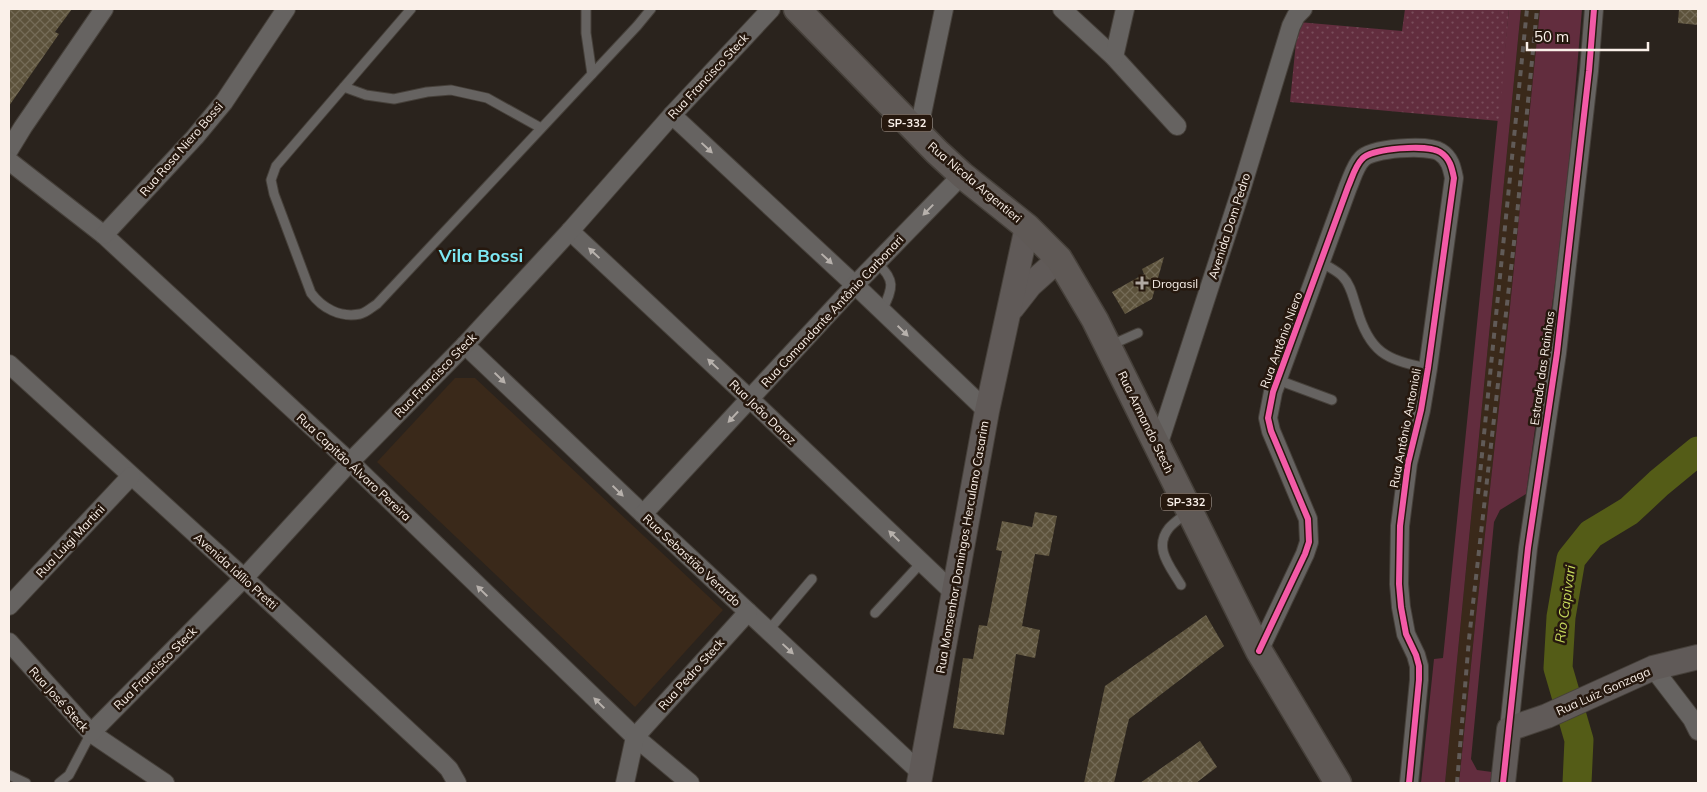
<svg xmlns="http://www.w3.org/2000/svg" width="1707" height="792" viewBox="0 0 1707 792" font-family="Mulish,sans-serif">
<defs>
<pattern id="park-dots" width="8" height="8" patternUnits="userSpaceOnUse" patternTransform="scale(1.25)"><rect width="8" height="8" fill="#622d3e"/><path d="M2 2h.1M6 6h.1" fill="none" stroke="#794c5a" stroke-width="1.8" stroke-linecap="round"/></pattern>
<pattern id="building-cross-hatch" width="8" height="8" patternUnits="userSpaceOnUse" patternTransform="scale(1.25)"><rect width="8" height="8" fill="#5c523b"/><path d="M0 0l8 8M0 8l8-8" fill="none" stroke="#746b57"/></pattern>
</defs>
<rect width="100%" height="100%" fill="#2a231d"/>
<g fill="#3a291a">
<path d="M1521 9H1540L1510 307 1476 616 1459 783H1445Z"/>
<path d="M455 378H475L723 610 635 707 377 462Z"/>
</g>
<g fill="#622d3e">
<path d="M1509 9H1521L1445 783H1421L1434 659 1443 658Z"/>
<path d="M1540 9H1582L1570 152 1556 276 1526 494 1500 510 1494 522 1471 759 1477 770 1492 772 1490 783H1459L1476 616 1510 307Z"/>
</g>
<path fill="url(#park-dots)" d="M1405 9H1509L1499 121 1290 102 1298 22 1402 31Z"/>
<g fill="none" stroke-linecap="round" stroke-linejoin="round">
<path stroke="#545c17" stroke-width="29" d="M1577 783 1579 740 1558 668 1561 617 1571 559 1591 534 1629 511 1659 483 1698 451"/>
</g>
<g fill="url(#building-cross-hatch)">
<path d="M9 9H72L55 32 59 34 9 106Z"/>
<path d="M1679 9H1698V25L1678 23Z"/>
<path d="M1164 257 1152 299 1125 314 1112 292 1144 274 1142 269Z"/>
<path d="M1035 512 1057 516 1049 556 1035 554 1022 626 1040 630 1035 658 1016 654 1004 735 953 728 963 658 973 659 979 625 987 626 1002 551 996 550 1002 521 1032 527Z"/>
<path d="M1206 615 1224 646 1129 719 1114 783H1084L1105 686Z"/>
<path d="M1200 741 1217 767 1196 783H1140Z"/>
</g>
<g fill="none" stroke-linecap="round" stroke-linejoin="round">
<g stroke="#46403a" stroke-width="11">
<g id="service">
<path d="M411 9 276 166 271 180 274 194 311 293C322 308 340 318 360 314 366 313 372 307 377 304L637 26 651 9"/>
<path d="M586 9V33L592 74"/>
<path d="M344 87 366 95 394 99 427 92 451 90 487 98 541 128"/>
<path d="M1321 262C1328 267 1338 271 1343 277 1351 285 1353 298 1357 309 1369 351 1386 361 1428 368"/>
<path d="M877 263C897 281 892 289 882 311"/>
<path d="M1111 345 1138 333"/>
<path d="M1278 380 1332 400"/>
<path d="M1181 585C1170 566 1153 548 1169 528 1174 522 1182 517 1188 512"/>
<path d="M875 613 921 563"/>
<path d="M768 631 812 579"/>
<path d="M9 775 26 783"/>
<path d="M59 783 69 775 91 733"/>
</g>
</g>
<g stroke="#46403a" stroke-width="20">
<g id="minor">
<path d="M1062 9 1114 57 1177 126"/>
<path d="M1114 57 1125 9"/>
<path d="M672 115 855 285 987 411"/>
<path d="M918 133 944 9"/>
<path d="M9 150 23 127 104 9"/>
<path d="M9 161 104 235 350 462 635 737 690 783"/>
<path d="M570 231 750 399 955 594"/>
<path d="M104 235 195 137 224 102 286 9"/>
<path d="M465 345 643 514 921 773"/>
<path d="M9 364 244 578 441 761 449 769 457 783"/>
<path d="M1158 446 1242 187 1291 26 1296 16 1303 9"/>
<path d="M643 514 855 285 962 175"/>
<path d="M9 606 131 476"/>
<path d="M9 642 91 733 165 783"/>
<path d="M1259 651 1305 554 1309 542 1308 519 1271 431 1268 418 1273 392 1348 187C1352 178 1355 166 1362 159 1371 148 1428 144 1440 152 1450 158 1452 168 1454 178L1428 368 1421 410 1408 463 1400 526 1399 584 1401 607 1406 634 1416 655 1419 666V680L1409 783"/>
<path d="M1653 668 1692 719 1698 731"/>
<path d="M1509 729 1528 548 1557 353 1589 71 1594 9"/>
<path d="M91 733 244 578 350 462 465 345 570 231 672 115 771 9"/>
<path d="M625 783 635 737 748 612"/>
</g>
</g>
<g stroke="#46403a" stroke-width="26">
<g id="secondary">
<path d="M1012 308 1030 285 1059 259"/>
<path d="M919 783 987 411 1027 227"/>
<path d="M1503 783 1509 729 1547 716 1653 668 1698 657"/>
</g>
</g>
<g stroke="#46403a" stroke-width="29">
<path id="primary" d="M797 9 937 152 962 175 1027 227 1059 259 1095 320 1259 651 1338 783"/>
</g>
<use href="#service" stroke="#666361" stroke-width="9"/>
<use href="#minor" stroke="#666361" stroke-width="18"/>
<use href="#secondary" stroke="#605a58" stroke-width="24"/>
<use href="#primary" stroke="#5f5956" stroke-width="26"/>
<g stroke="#615b58" stroke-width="4" stroke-dasharray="6 6" stroke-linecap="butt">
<path d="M1478 494 1527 9"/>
<path d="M1457 783 1469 639 1516 225 1537 9"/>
</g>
<g stroke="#26180e" stroke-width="9">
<g id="cycleway">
<path d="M1259 651 1305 554 1309 542 1308 519 1271 431 1268 418 1273 392 1348 187C1352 178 1355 166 1362 159 1371 148 1428 144 1440 152 1450 158 1452 168 1454 178L1428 368 1421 410 1408 463 1400 526 1399 584 1401 607 1406 634 1416 655 1419 666V680L1409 783"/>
<path d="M1503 783 1528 548 1557 353 1589 71 1594 9"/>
</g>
</g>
<use href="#cycleway" stroke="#f35aa7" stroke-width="6"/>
</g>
<defs><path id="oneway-solid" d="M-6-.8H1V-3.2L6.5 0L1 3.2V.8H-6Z" transform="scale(1.25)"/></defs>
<g fill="#b7b1ac">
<use href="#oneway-solid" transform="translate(707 148) rotate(43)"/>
<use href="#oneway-solid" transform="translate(928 210) rotate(134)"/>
<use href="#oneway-solid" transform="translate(594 253) rotate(-137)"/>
<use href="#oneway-solid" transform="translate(827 259) rotate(43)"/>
<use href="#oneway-solid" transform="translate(903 331) rotate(44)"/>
<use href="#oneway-solid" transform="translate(713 364) rotate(-137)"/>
<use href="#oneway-solid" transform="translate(500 378) rotate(44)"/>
<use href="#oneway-solid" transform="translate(733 417) rotate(133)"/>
<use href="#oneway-solid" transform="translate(618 491) rotate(44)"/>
<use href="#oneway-solid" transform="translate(894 536) rotate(-136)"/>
<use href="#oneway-solid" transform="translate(482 591) rotate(-136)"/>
<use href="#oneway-solid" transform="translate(788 649) rotate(43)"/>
<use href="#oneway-solid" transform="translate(599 703) rotate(-136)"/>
</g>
<path fill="#b1a8a2" stroke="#26180e" stroke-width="2" d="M1139.5 275.5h5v5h5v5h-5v5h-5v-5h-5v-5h5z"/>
<g text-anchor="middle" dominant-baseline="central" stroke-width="5" stroke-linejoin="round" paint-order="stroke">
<g fill="#26180e" stroke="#baafa7" stroke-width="1">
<rect x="882" y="114.5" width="50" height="17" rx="4"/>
<rect x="1161" y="493.5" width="50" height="17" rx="4"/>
</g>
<g font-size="11" font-weight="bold" fill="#faf0e9">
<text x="907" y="123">SP-332</text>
<text x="1186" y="502">SP-332</text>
</g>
<g font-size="12" fill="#faf0e9" stroke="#26180e">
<text transform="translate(708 76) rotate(-47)">Rua Francisco Steck</text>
<text transform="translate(181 149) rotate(-49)">Rua Rosa Niero Bossi</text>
<text transform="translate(975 182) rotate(40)">Rua Nicola Argentieri</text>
<text transform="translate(1229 226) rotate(-72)">Avenida Dom Pedro</text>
<text transform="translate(832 311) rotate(-47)">Rua Comandante Antônio Carbonari</text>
<text transform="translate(1281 340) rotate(-70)">Rua Antônio Niero</text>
<text transform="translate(1542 368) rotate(-82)">Estrada das Rainhas</text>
<text transform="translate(435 375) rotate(-46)">Rua Francisco Steck</text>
<text transform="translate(763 412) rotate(44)">Rua João Daroz</text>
<text transform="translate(1146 422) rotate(64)">Rua Armando Stech</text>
<text transform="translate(1405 428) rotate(-79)">Rua Antônio Antonioli</text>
<text transform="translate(354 467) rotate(43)">Rua Capitão Álvaro Pereira</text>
<text transform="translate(70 541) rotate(-47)">Rua Luigi Martini</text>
<text transform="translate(962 547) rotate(-80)">Rua Monsenhor Domingos Herculano Casarim</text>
<text transform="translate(692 560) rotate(43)">Rua Sebastião Verardo</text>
<text transform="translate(236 571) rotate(42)">Avenida Idílio Pretti</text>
<text transform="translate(155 668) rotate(-45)">Rua Francisco Steck</text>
<text transform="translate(691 674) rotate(-48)">Rua Pedro Steck</text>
<text transform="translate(1603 691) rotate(-24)">Rua Luiz Gonzaga</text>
<text transform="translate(59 699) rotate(48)">Rua José Steck</text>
</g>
<g font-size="12" fill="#faf0e9" stroke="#26180e" text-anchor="start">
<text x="1152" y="283">Drogasil</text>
</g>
<g font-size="14" font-style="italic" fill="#c7da5c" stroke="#26180e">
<text transform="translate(1565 604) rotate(-82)">Rio Capivari</text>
</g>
<g font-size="18" font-weight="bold" fill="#7de8f3" stroke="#26180e">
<text x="481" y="255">Vila Bossi</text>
</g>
</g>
<rect width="1707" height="792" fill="none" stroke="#faf0e9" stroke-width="20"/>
<path d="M1527 42v8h121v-8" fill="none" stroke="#faf0e9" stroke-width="2.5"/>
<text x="1534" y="42" font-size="15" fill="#faf0e9" stroke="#26180e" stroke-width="4" paint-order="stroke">50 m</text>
</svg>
